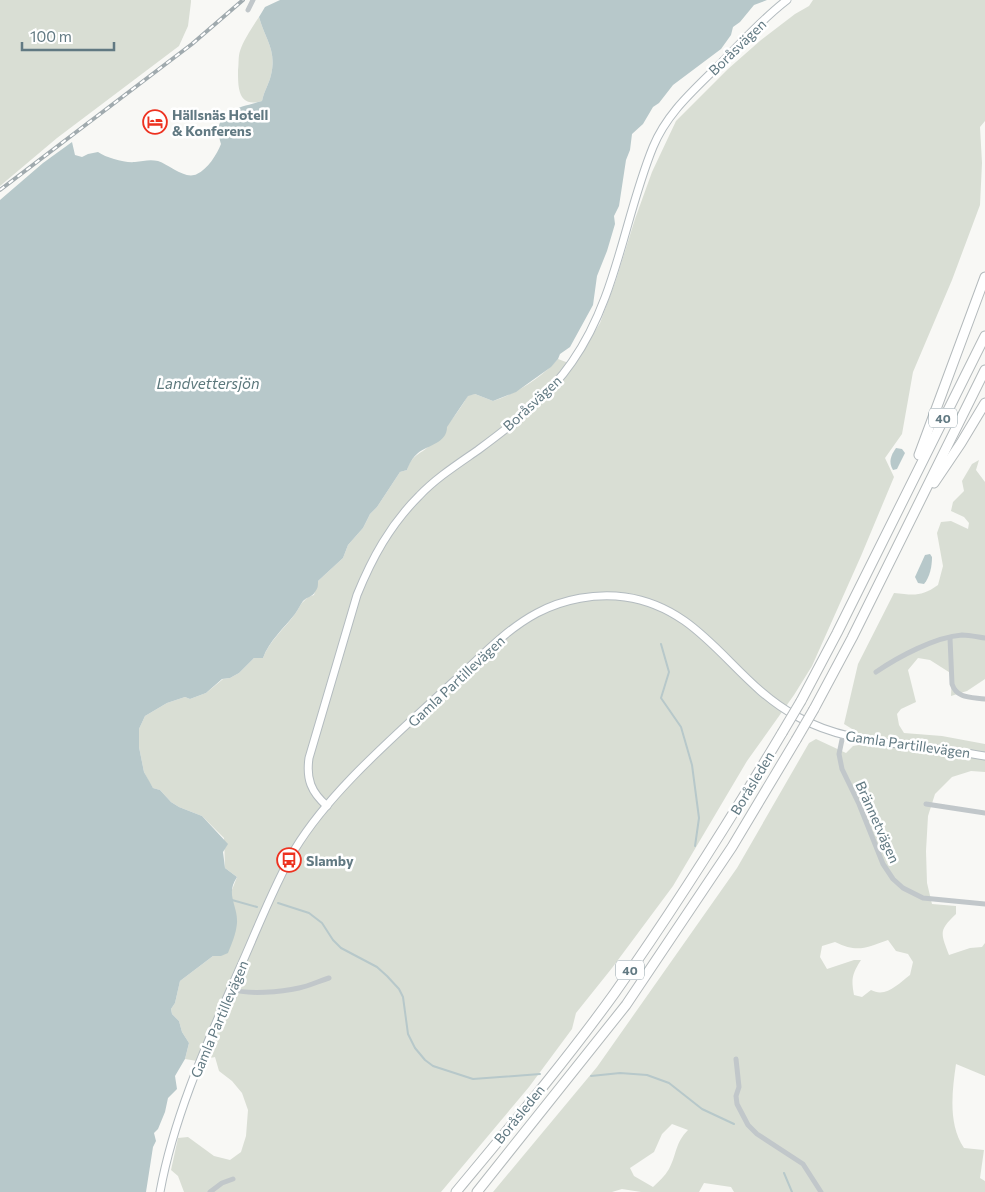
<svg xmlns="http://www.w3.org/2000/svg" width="985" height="1192" viewBox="0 0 985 1192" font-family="Commissioner,sans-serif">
<rect width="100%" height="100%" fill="#f8f8f5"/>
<g fill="#d9ded4" fill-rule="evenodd">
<path d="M0 0H191V2L188 26 179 46 57 138 0 186Z"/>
<path d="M813 0H985V121L980 127 982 163 980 205 952 280 913 372 902 434 885 458 894 477 861 556 812 666 794 695 747 761 673 886 612 968 576 1013 572 1029 529 1087 441 1192H184L178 1176 171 1170 178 1138 188 1137 214 1156 230 1160 241 1152 246 1136 248 1110 242 1093 232 1081 219 1071 215 1057 197 1061 185 1059 189 1043 182 1032 179 1021 172 1014 171 1009 175 1003 180 981 213 956H221L236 915 230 895 237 877 225 868 224 838 202 816 179 807 171 802 160 790 153 788 149 782 144 772 139 747V729L145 716 167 703 185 697 190 699 206 693 223 679 230 678 239 673 254 658H263C269 641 285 628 295 614 298 610 300 604 304 601 306 598 310 596 314 595L318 581 343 558 348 545 363 528 370 514 377 507 400 472 407 470C412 454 420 455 430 445 444 429 458 414 468 395L475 394 493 401C517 393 541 378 558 359L574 365 600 323 616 280 635 219 652 172 676 121 728 69 761 40 795 14 809 6Z"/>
<path d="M259 17C265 39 277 50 271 75 269 84 264 91 262 101 238 108 238 88 238 70 239 64 238 57 240 51 243 41 253 26 259 17Z"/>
<path d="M979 460 976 470 985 482V679L967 691 951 696 952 674 930 660 918 658 908 670 916 702 901 709 897 714 899 725 904 733 942 736 985 744V772L971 771 952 777 935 794 928 816 926 851 927 883 932 904 956 906V914C938 931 941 933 949 955L970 948 982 947 985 943V1076L956 1064C952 1092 948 1124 964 1148L984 1150 980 1178 985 1181V1192H734L731 1187 704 1183 699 1192H641L622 1189 612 1192H493L597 1067 737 868 809 743 816 739 846 753 853 746 859 745 857 732 844 724 858 664 894 593C914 595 921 597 938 585L943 566 937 533 941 522 951 521 968 529 969 523 964 517 951 511 953 502 964 491 962 481 972 464ZM888 940 896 951 908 954 913 962 910 975C898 984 886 998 871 990L862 997 854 995C851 979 852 974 861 960H854L827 969 820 957 822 946 835 942C858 953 865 948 888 940ZM672 1124 688 1130C675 1143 677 1154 669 1169 665 1176 659 1181 653 1187L634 1176 630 1168 654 1152 662 1134Z"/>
</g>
<g fill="#b7c8ca">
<path d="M280 0H767L754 5 740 22 733 27 731 35 721 49 673 85 659 103 653 107 643 124 632 134 630 150 626 160 619 206 614 216 615 224 607 251 597 276 593 305 570 347 560 354 558 359 551 367 516 392 493 401 475 394 468 396 447 427C447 443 428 445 418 453 413 457 409 464 407 470L400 472 377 507 370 514 363 528 348 545 343 558 318 581C318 586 318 588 315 592 312 597 307 597 303 601 300 605 298 610 295 614 284 628 269 641 263 658H254L239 673 230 678 222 679 206 693 190 699 185 697 167 703 145 716 139 729V747L144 772 153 788 160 790 171 802 179 807 202 816 228 844 223 852 225 868 237 877C225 895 238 905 237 923 236 934 232 943 228 953L221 956H213L180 981 175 1003 171 1009 172 1014 179 1021 182 1032 189 1043 185 1059 175 1076 177 1089 168 1098 165 1112 158 1129 154 1133 156 1141 153 1147 146 1192H0V200L43 163 72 142 75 155 82 157 88 154 98 152C107 158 124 163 135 162 143 161 150 159 158 161 170 165 185 180 197 174 208 169 217 154 221 144 210 111 238 108 262 101 264 91 269 84 271 75 277 50 265 39 259 17L265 7Z"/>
<path d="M896 448 902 449 905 453 897 469 893 470C888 462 891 455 896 448Z"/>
<path d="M930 554 932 557C932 566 930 577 924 584L918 583 915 577 925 555Z"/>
</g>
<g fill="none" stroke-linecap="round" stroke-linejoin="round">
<g stroke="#b7c8ca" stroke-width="2">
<path d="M661 644 669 672 661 698 681 727 692 765 699 818 695 846"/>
<path d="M232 900 257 907"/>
<path d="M278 903 309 913 322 923 333 940 341 948 377 967 387 976 399 989 403 997 408 1034 415 1048 425 1060 433 1066 473 1079 540 1074"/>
<path d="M591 1076 620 1073 647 1075 669 1083 702 1109 734 1124"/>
<path d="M784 1173 792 1192"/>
</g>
<g stroke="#b3bbbf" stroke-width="9">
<g id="secondary">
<path d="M327 806C311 792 306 779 309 758L357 595C372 558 390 525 419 496 436 478 458 464 478 450 512 425 548 397 572 362 617 298 624 218 653 147 667 113 693 91 719 65 741 43 762 19 787 0"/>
<path d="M160 1192C174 1115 208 1041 239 970 257 930 273 887 295 849 332 788 401 731 453 682 480 658 505 630 537 613 563 599 596 593 625 597 704 608 731 681 796 716 834 737 871 741 913 746 937 749 961 752 985 756"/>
</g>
</g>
<g stroke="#b4babc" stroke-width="11">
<g id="highway">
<path d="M919 455 985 277"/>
<path d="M934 483 961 443 985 403"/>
<path d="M801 701 837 633 985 336"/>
<path d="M814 709 852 638 985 370"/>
<path d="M456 1192C510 1127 565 1062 614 994 674 909 729 822 782 733"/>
<path d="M477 1192 626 1005 732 847 796 740"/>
</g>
</g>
<g stroke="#c1c7ca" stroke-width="5">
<path d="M248 10 253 0"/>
<path d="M950 638 952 684C957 699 971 697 985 699"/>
<path d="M876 672C898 657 935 637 962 635 969 635 978 637 985 638"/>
<path d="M843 735 839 754 842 769 859 804 883 864 893 879 903 888 923 898 985 904"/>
<path d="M926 804 985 813"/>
<path d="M231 989C247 995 282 992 299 988 309 986 319 981 329 978"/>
<path d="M736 1059 739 1087 736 1096 737 1104 748 1125 757 1134 803 1164 821 1192"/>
<path d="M210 1192 222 1183 233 1179"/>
</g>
<use href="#secondary" stroke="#fff" stroke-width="7"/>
<use href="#highway" stroke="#fff" stroke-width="9"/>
<g stroke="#a0aaae" stroke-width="4">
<path id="rail" d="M0 190 192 44 243 0"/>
</g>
<use href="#rail" stroke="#fff" stroke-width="2" stroke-dasharray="5.5" stroke-linecap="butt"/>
<g stroke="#b4babc" stroke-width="11" stroke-linecap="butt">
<g id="highway-bridge">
<path d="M782 733 801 701"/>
<path d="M796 740 814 709"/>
</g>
</g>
<use href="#highway-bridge" stroke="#fff" stroke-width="9"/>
</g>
<defs>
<g id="hotel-ring" transform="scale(1.25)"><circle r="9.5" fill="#fff" stroke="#ed3220" stroke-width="1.5"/><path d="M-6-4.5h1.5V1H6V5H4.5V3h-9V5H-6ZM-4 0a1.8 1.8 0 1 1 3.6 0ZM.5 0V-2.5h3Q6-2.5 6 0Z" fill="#ed3220"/></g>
<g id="bus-ring" transform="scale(1.25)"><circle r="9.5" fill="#fff" stroke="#ed3220" stroke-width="1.5"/><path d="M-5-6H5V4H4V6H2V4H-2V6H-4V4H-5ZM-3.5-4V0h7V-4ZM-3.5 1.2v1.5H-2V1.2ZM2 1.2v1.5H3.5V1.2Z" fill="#ed3220"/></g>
</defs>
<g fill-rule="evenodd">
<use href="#hotel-ring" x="155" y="122"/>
<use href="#bus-ring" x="289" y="860"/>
</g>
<g text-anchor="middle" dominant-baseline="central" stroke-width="5" stroke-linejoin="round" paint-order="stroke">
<g fill="#fff" stroke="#90a1a8" stroke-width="1">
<rect x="929" y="408.5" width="28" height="19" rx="4"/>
<rect x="616" y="960.5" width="28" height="19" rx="4"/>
</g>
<g font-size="12" font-weight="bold" fill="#617982">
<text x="943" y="418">40</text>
<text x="630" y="970">40</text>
</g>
<g font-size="14" fill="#617982" stroke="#fff">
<text transform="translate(737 47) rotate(-44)">Boråsvägen</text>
<text transform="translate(532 403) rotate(-43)">Boråsvägen</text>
<text transform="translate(456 681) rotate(-43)">Gamla Partillevägen</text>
<text transform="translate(908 744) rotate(8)">Gamla Partillevägen</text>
<text transform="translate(752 783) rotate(-59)">Boråsleden</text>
<text transform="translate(878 822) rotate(66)">Brännetvägen</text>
<text transform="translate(219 1019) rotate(-67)">Gamla Partillevägen</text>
<text transform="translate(519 1114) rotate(-51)">Boråsleden</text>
</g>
<g font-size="14" font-weight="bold" fill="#617982" stroke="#fff" text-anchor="start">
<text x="172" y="114">Hällsnäs Hotell<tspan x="172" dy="16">&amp; Konferens</tspan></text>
<text x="306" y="860">Slamby</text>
</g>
<g font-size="15" font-style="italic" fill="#5c787c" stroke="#fff">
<text x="208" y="383">Landvettersjön</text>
</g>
</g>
<path d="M22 42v8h92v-8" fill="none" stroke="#617982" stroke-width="2.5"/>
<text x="30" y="42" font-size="15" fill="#617982" stroke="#ffffff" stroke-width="4" paint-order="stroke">100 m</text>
</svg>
